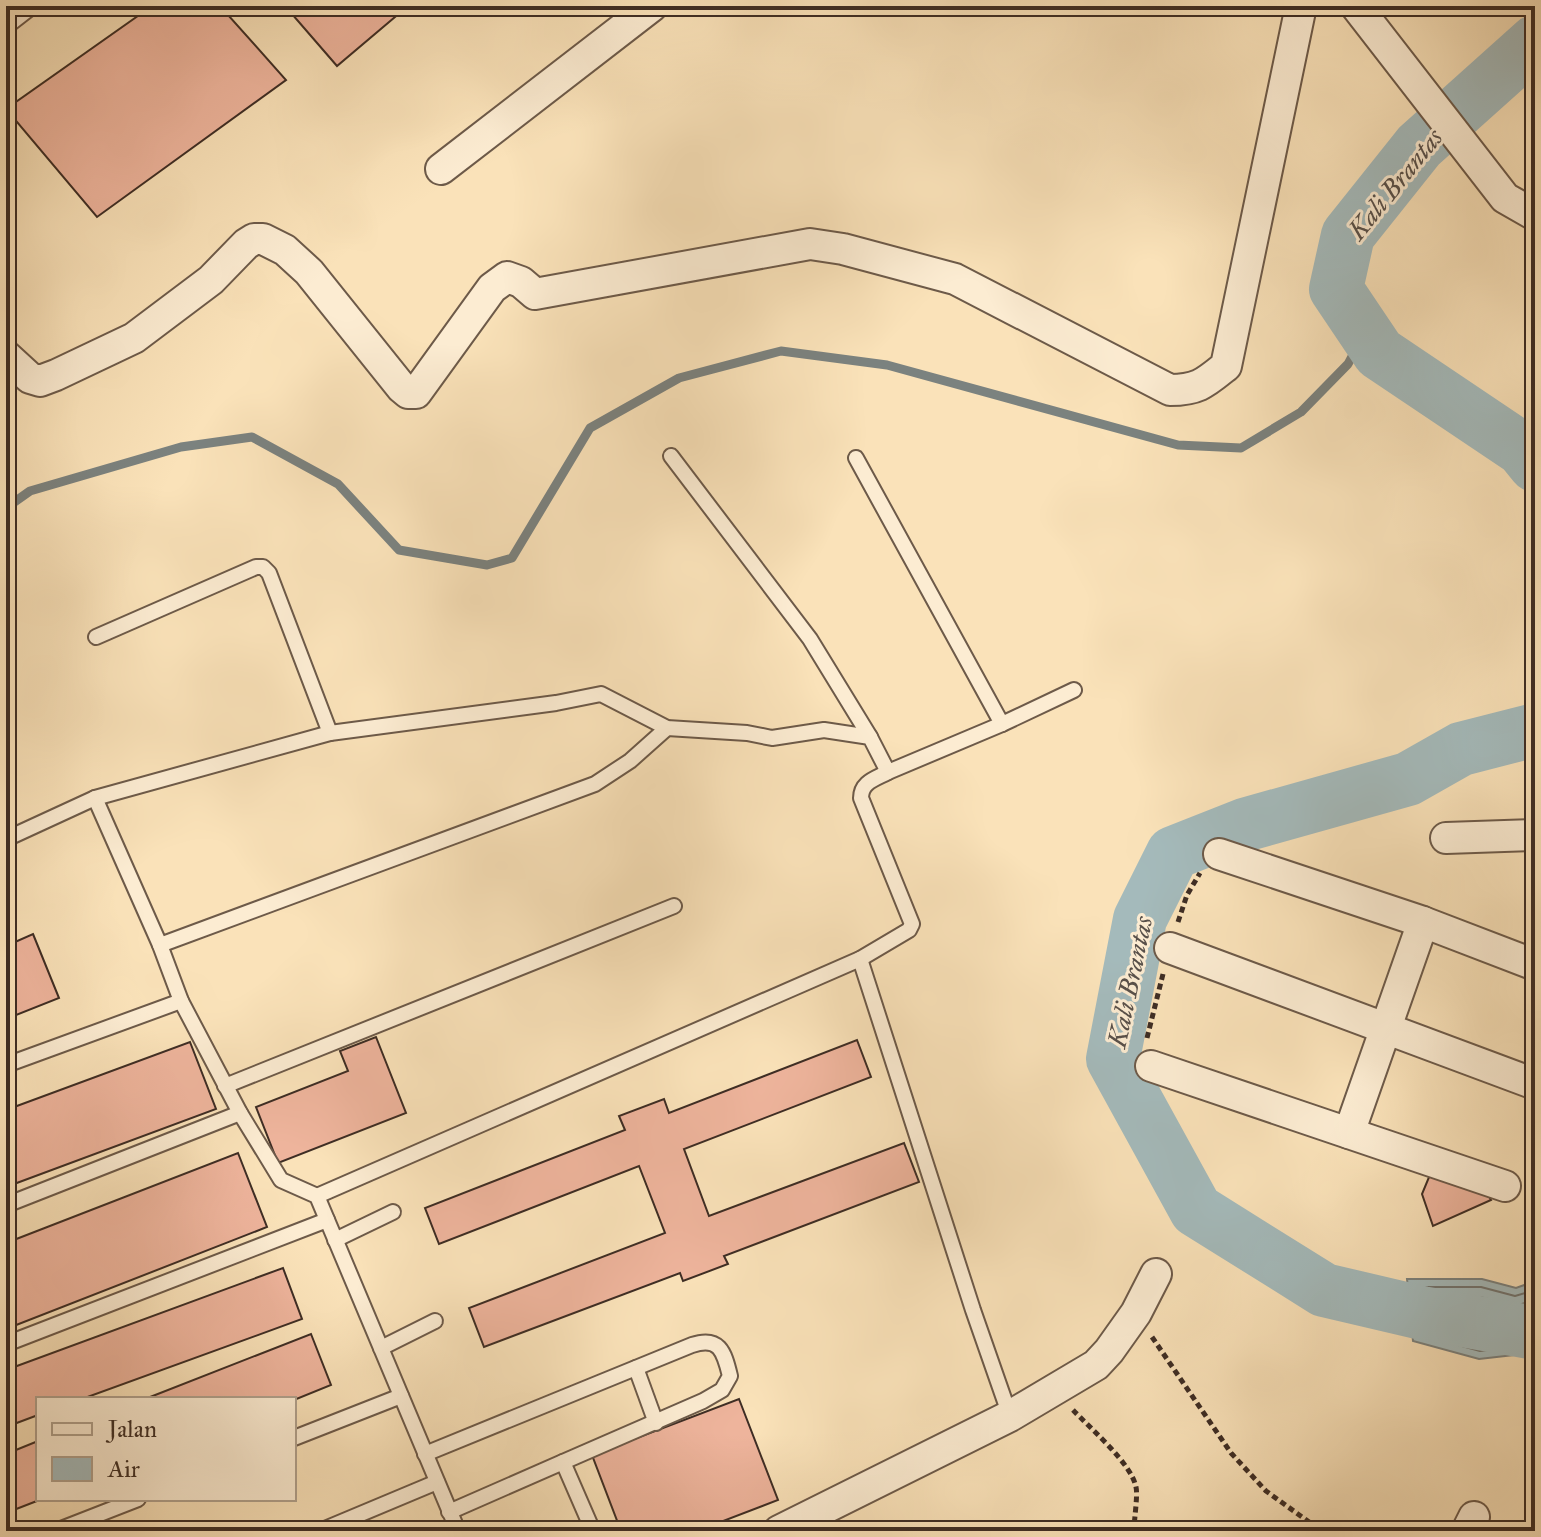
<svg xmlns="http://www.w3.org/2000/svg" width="1541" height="1537" viewBox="0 0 1541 1537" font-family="'IM FELL Great Primer',serif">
<rect width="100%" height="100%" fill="#fae2b9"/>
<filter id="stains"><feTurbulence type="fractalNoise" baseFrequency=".0025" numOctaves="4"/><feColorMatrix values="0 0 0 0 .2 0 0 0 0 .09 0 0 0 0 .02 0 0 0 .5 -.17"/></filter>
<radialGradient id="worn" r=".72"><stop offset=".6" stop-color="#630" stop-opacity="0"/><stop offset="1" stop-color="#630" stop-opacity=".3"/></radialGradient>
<path fill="#a4babb" stroke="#7b827f" stroke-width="2" d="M1407 1279H1482L1516 1288 1535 1281V1357L1523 1354 1479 1359 1413 1341Z"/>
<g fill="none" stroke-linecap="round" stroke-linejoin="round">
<g stroke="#717470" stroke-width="2">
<path d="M1535 1290 1515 1296 1481 1287H1420L1416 1291 1422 1335 1480 1351 1523 1346 1535 1349"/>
<path d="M1535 1300 1515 1306 1480 1297H1431L1427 1301 1432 1328 1480 1341 1522 1336 1535 1338"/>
<path d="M1444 1309H1478L1511 1318 1514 1322 1511 1325 1481 1329 1443 1318 1440 1313Z"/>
</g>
<path stroke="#7b827f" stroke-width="9" d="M6 508 30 491 181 447 252 437 338 484 399 550 487 565 512 558 590 428 679 378 781 351 887 365 1178 445 1241 448 1301 412 1348 364 1365 332"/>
<g stroke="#a4babb" stroke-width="54">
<path d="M1535 42 1419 146 1348 235 1336 289 1379 353 1522 449 1535 465"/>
<path d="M1535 730 1461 749 1408 779 1244 825 1173 853 1140 919 1113 1059 1196 1210 1324 1290 1422 1313 1535 1333"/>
</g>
</g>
<g fill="#eeb49c" stroke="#3e2d24" stroke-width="2">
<path d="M152 6H220L286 80 97 217 6 109Z"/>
<path d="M285 6H408L337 66Z"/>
<path d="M33 934 59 998 6 1019V946Z"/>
<path d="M376 1037 406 1113 278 1163 256 1107 348 1071 340 1051Z"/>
<path d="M857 1040 871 1077 684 1149 709 1216 904 1143 919 1182 724 1256 728 1264 683 1281 680 1273 484 1347 469 1308 665 1233 639 1166 439 1244 425 1208 625 1130 619 1116 664 1099 669 1113Z"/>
<path d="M190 1042 216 1109 6 1187V1110Z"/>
<path d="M238 1153 267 1227 6 1329V1243Z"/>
<path d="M1434 1165 1481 1181 1491 1200 1433 1226 1422 1194Z"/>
<path d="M283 1268 302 1319 82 1399H38V1415L6 1427V1370Z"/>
<path d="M311 1334 331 1385 294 1400 145 1399Z"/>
<path d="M739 1399 778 1500 697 1531H621L592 1455Z"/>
<path d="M38 1441V1499H42L6 1513V1454Z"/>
</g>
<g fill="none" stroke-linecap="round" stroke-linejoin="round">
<g stroke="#6d5a49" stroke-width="18">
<g id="lane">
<path d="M6 27 33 6"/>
<path d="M671 456 810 639 870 737"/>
<path d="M856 458 1002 724"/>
<path d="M96 637 256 567H263L269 573 330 733"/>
<path d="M95 798 160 945 181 1001 240 1113 281 1180 317 1196 458 1531"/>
<path d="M6 839 95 798 330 733 556 703 601 694 667 728 747 733 772 738 824 730 870 737 888 772 1002 724 1074 690"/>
<path d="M160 945 595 784 630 761 667 728"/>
<path d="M860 959 973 1310 1010 1416"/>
<path d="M6 1065 181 1001"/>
<path d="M225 1086 674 906"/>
<path d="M317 1196 860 959 909 930 912 924 861 798C861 782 875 779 888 772"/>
<path d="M6 1205 240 1113"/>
<path d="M335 1240 393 1212"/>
<path d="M6 1344 327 1220"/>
<path d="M381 1348 435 1321"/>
<path d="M636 1368 656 1423"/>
<path d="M294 1438 401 1396"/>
<path d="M425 1454 692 1345C719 1336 724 1351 730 1376L722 1390 703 1401 563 1462 593 1531"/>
<path d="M449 1512 563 1462"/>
<path d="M56 1531 138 1499"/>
<path d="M320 1531 437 1482"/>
</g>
</g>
<g stroke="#6d5a49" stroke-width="34">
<g id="street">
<path d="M1356 6 1505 198 1535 215"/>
<path d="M441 169 652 6"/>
<path d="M6 356 30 378 40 381 56 375 134 338 211 280 246 244 254 239H263L285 250 309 272 402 388 408 393H416L492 288 507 277 521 282 535 294 810 244 843 249 955 279 1170 390C1198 390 1205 383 1226 366L1301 6"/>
<path d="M1446 838 1535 835"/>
<path d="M1219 854 1423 922 1535 965"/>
<path d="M1170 948 1535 1084"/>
<path d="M1151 1066 1505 1186"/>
<path d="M1349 1133 1423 922"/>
<path d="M779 1531 1010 1416 1096 1365 1109 1351 1136 1313 1156 1274"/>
<path d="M1467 1531 1474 1517"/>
</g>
</g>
<g stroke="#3e2d24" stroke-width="5" stroke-dasharray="6 4" stroke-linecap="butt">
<path d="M1178 922 1187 895 1200 873"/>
<path d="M1147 1038 1163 974"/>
<path d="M1152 1337 1231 1453 1266 1491 1316 1527"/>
<path d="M1073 1410C1091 1429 1131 1463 1136 1487 1138 1496 1134 1519 1134 1531"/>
</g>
<use href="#lane" stroke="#fcecd2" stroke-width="14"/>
<use href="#street" stroke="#fcecd2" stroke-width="30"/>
</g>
<g text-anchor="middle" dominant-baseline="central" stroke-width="6" stroke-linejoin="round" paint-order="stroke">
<g font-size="26" font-style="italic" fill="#58504a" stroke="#fcecd2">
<text transform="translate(1395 184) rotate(-51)">Kali Brantas</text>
<text transform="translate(1130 982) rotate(-78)">Kali Brantas</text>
</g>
</g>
<rect width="1541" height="1537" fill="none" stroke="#fae2b9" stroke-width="32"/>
<rect x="8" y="8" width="1525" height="1521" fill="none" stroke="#3e2d24" stroke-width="4"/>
<rect x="16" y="16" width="1509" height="1505" fill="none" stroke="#3e2d24" stroke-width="2"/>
<rect x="36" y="1397" width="260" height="104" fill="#fcecd2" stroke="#b0a08c" stroke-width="2"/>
<rect x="52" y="1423" width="40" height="12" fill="#fcecd2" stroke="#b0a08c" stroke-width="2"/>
<text x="108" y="1437" font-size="24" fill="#3e2d24">Jalan</text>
<rect x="52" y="1457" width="40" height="24" fill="#a4babb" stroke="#b0a08c" stroke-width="2"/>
<text x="108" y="1477" font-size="24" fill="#3e2d24">Air</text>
<rect width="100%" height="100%" filter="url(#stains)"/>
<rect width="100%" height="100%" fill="url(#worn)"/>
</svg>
